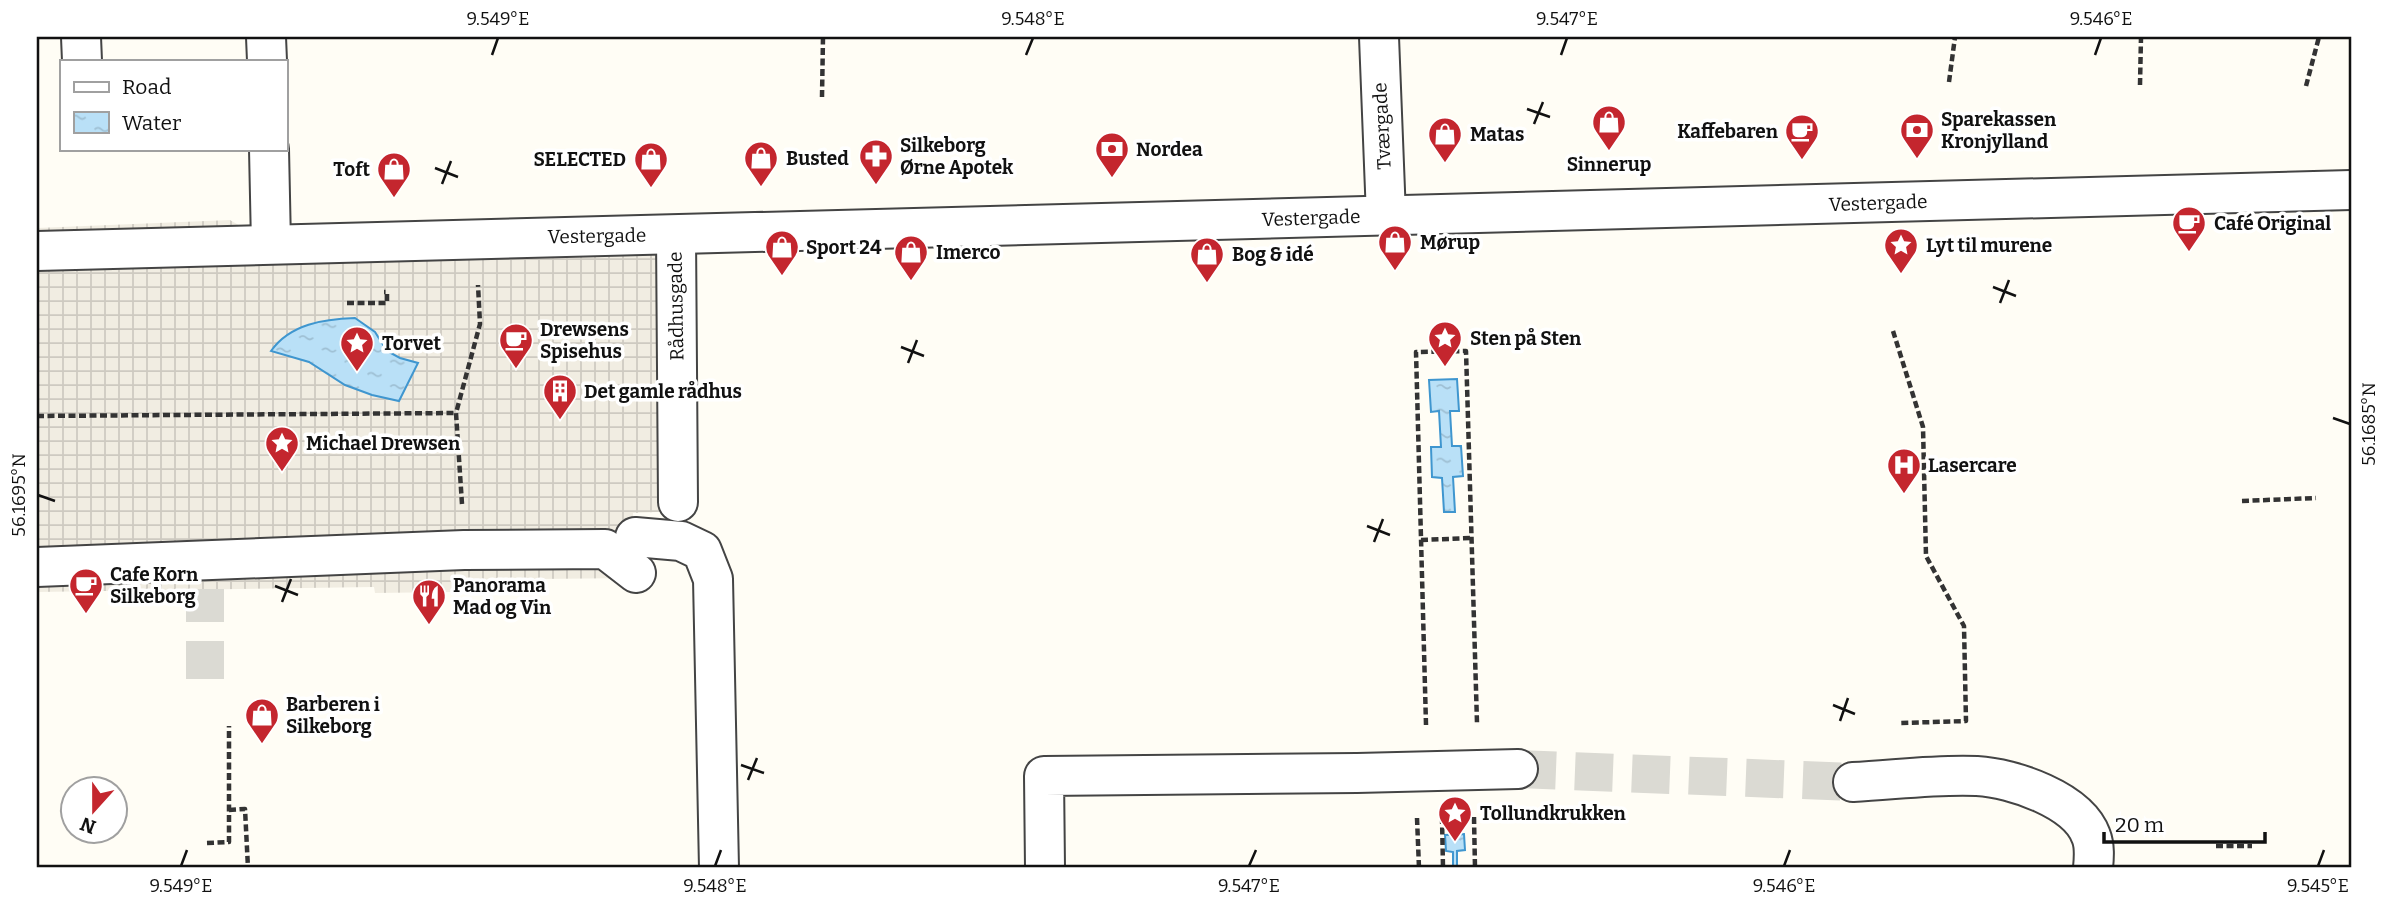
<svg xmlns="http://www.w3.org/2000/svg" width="2388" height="905" viewBox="0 0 2388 905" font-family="Bitter,serif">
<defs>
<pattern id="plaza-grid" width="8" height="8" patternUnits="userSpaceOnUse" patternTransform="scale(1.75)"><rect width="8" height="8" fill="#f1ede2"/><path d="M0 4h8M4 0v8" fill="none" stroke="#cecac1"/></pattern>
<pattern id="water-ripples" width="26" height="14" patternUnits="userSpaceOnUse" patternTransform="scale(1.75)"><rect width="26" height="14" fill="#b9e0f7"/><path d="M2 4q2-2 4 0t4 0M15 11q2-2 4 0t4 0" fill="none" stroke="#9ebfd3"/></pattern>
</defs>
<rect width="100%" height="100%" fill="#fffdf5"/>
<path fill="url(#plaza-grid)" d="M230 220 271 244 676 235 679 511 633 513 636 578 538 579V591L375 593 374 587 37 592V228Z"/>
<g fill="url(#water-ripples)" stroke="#3f96cf" stroke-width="2">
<path d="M355 318 375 332 387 351 400 358 418 363 399 401 372 395 345 385 309 362 271 351C290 324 324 319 355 318Z"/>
<path d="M1457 379 1459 411H1450L1452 446H1461L1463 476 1453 477 1455 512H1444L1442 478 1432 477 1431 447H1441L1439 411 1431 412 1429 380Z"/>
<path d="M1464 834 1465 850 1457 851V868H1453V852L1446 851 1445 835Z"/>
</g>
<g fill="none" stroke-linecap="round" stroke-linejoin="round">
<g stroke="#dbdad3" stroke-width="38" stroke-dasharray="38 19" stroke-linecap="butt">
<path d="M205 679V589"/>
<path d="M1518 769 1853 782"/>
</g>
<g stroke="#444" stroke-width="42">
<g id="minor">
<path d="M81 37 82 61"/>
<path d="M266 37 267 61"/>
<path d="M1379 37 1386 216"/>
<path d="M269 149 271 244"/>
<path d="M676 235 678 502"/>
<path d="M37 251 2351 190"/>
<path d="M635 537 681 541 702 551 713 579 719 868"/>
<path d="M37 567 464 550 605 549 636 573"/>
<path d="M1853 782C1894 780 1936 774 1977 776 2013 778 2078 800 2091 836 2095 846 2094 858 2093 868"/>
<path d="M1045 868 1044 776 1357 773 1518 769"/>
</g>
</g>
<g stroke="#333" stroke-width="4.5" stroke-dasharray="7 3.5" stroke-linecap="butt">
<path d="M1949 82 1955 37"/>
<path d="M2140 85 2141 37"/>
<path d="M2306 86 2319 37"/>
<path d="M822 97 823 37"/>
<path d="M347 303H387V292H384"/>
<path d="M1893 331 1923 427 1926 556 1964 626 1966 721 1901 723"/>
<path d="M1437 336V352"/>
<path d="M37 416 456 413"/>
<path d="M2242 501 2316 498"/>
<path d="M462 504 456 413 480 324 478 285"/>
<path d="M1421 540 1471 538"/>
<path d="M1426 725 1416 352 1466 351 1477 723"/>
<path d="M229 810 245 809 248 868"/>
<path d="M1442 817 1443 868"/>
<path d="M1474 817 1475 868"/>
<path d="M1417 818 1419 868"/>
<path d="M207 843 229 842V726"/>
<path d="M2216 846H2252"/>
</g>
<use href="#minor" stroke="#fff" stroke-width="38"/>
</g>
<path fill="none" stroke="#111" stroke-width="2.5" d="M492 55 498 38M1026 55 1033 38M1561 55 1567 38M2095 55 2101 38M1527 109 1550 117M1534 124 1543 102M435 168 458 177M442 184 451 161M1993 287 2016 296M2000 303 2009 280M901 347 924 356M908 363 917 340M2333 418 2350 424M38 495 55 501M1367 526 1390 535M1374 542 1383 519M275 586 298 595M282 602 291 579M1833 705 1855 714M1840 721 1848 698M741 765 764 773M748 780 757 758M181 866 187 850M715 866 721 850M1249 866 1256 850M1784 866 1790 850M2318 866 2324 850"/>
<defs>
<g id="shop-pin" transform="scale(1.75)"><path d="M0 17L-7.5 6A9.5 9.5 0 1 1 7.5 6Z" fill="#c4262e" stroke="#fff"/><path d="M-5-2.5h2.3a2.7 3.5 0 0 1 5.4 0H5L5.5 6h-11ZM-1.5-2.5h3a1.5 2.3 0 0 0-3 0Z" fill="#fff"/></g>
<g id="bank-pin" transform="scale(1.75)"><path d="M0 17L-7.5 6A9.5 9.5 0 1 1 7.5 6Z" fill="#c4262e" stroke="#fff"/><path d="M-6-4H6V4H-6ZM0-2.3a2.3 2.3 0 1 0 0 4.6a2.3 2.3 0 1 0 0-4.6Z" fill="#fff"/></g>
<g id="cafe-pin" transform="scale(1.75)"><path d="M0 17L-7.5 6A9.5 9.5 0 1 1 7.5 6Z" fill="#c4262e" stroke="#fff"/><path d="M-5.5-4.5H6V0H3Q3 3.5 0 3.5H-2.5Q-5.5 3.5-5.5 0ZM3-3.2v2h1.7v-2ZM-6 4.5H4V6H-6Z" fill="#fff"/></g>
<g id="pharmacy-pin" transform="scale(1.75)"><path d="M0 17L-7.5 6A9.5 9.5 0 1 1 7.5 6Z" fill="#c4262e" stroke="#fff"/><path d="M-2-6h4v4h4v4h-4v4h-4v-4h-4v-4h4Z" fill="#fff"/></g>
<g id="sight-pin" transform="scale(1.75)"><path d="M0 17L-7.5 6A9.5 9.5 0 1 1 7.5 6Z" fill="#c4262e" stroke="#fff"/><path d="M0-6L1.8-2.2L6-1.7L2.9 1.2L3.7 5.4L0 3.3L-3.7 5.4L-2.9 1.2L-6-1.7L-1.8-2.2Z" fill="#fff"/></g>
<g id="building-pin" transform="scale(1.75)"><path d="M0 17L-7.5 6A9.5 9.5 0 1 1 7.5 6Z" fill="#c4262e" stroke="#fff"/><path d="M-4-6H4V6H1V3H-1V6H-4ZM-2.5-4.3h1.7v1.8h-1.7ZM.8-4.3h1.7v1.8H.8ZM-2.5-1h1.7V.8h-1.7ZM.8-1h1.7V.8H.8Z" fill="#fff"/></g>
<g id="hospital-pin" transform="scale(1.75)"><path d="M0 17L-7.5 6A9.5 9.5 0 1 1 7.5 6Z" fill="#c4262e" stroke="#fff"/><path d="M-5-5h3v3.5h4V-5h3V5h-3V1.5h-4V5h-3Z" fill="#fff"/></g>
<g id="restaurant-pin" transform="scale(1.75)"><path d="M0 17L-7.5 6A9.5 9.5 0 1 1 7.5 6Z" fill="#c4262e" stroke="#fff"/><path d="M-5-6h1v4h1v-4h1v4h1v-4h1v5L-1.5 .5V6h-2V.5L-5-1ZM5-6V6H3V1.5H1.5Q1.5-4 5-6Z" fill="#fff"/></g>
</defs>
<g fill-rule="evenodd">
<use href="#shop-pin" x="1609" y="122"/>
<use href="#bank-pin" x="1917" y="130"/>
<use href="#cafe-pin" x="1802" y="131"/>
<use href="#shop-pin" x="1445" y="134"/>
<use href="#bank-pin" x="1112" y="149"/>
<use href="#pharmacy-pin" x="876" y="156"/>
<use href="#shop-pin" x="761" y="158"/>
<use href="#shop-pin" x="651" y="159"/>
<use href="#shop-pin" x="394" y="169"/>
<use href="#cafe-pin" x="2189" y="223"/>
<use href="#shop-pin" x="1395" y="242"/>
<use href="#sight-pin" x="1901" y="245"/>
<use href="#shop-pin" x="782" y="247"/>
<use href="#shop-pin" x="911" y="252"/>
<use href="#shop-pin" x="1207" y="254"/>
<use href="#sight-pin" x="1445" y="338"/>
<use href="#cafe-pin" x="516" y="340"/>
<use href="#sight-pin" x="357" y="343"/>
<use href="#building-pin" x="560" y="391"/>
<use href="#sight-pin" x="282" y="443"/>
<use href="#hospital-pin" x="1904" y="465"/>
<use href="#cafe-pin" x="86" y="585"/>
<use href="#restaurant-pin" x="429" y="596"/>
<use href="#shop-pin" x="262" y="715"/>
<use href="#sight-pin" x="1455" y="813"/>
</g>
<g text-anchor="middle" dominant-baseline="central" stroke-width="7" stroke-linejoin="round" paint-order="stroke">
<g font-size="19" font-weight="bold" fill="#111" stroke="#fff" text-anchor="start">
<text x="1941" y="119">Sparekassen<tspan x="1941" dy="22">Kronjylland</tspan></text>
<text x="1778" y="131" text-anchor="end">Kaffebaren</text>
<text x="1470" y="134">Matas</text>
<text x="900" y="145">Silkeborg<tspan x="900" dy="22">Ørne Apotek</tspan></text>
<text x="1136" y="149">Nordea</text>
<text x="786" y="158">Busted</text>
<text x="626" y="159" text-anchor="end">SELECTED</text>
<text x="1609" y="164" text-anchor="middle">Sinnerup</text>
<text x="370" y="169" text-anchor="end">Toft</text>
<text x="2214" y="223">Café Original</text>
<text x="1420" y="242">Mørup</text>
<text x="1926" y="245">Lyt til murene</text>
<text x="806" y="247">Sport 24</text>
<text x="936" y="252">Imerco</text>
<text x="1232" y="254">Bog &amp; idé</text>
<text x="540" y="329">Drewsens<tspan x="540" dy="22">Spisehus</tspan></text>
<text x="1470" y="338">Sten på Sten</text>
<text x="382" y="343">Torvet</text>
<text x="584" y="391">Det gamle rådhus</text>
<text x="306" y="443">Michael Drewsen</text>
<text x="1928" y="465">Lasercare</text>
<text x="110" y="574">Cafe Korn<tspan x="110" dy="22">Silkeborg</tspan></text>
<text x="453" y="585">Panorama<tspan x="453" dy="22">Mad og Vin</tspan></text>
<text x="286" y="704">Barberen i<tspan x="286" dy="22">Silkeborg</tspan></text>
<text x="1480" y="813">Tollundkrukken</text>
</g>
<g font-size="19" fill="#111" stroke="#fff">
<text transform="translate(1382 126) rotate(-93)">Tværgade</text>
<text transform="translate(1878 203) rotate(-2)">Vestergade</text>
<text transform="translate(1311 218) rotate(-2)">Vestergade</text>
<text transform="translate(597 236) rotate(-1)">Vestergade</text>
<text transform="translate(676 306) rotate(-91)">Rådhusgade</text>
</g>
</g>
<rect width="2388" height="905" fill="none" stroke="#ffffff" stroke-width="77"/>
<rect x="60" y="60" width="228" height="91" fill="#ffffff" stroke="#a0a0a0" stroke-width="2"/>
<rect x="74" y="82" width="35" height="10" fill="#ffffff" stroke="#a0a0a0" stroke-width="2"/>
<text x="122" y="94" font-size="21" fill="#111111">Road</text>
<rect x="74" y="112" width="35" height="21" fill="url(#water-ripples)" stroke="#a0a0a0" stroke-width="2"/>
<text x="122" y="130" font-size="21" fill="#111111">Water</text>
<g transform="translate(94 810) rotate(201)"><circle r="33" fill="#ffffff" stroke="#a0a0a0" stroke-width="2"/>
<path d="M0-5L12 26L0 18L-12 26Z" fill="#c4262e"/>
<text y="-10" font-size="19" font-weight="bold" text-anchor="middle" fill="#111111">N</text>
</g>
<path d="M2104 832v10h161v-10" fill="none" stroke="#111111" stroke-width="3.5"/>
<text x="2115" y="832" font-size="21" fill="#111111" stroke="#ffffff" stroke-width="5" paint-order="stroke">20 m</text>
<rect x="38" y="38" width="2312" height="828" fill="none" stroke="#111" stroke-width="2.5"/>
<g font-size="18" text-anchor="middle" fill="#111">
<text x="498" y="25">9.549°E</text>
<text x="1033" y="25">9.548°E</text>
<text x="1567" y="25">9.547°E</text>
<text x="2101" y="25">9.546°E</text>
<text transform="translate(2369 424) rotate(-90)" y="6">56.1685°N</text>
<text transform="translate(19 495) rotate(-90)" y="6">56.1695°N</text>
<text x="181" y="892">9.549°E</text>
<text x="715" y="892">9.548°E</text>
<text x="1249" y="892">9.547°E</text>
<text x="1784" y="892">9.546°E</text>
<text x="2318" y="892">9.545°E</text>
</g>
</svg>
